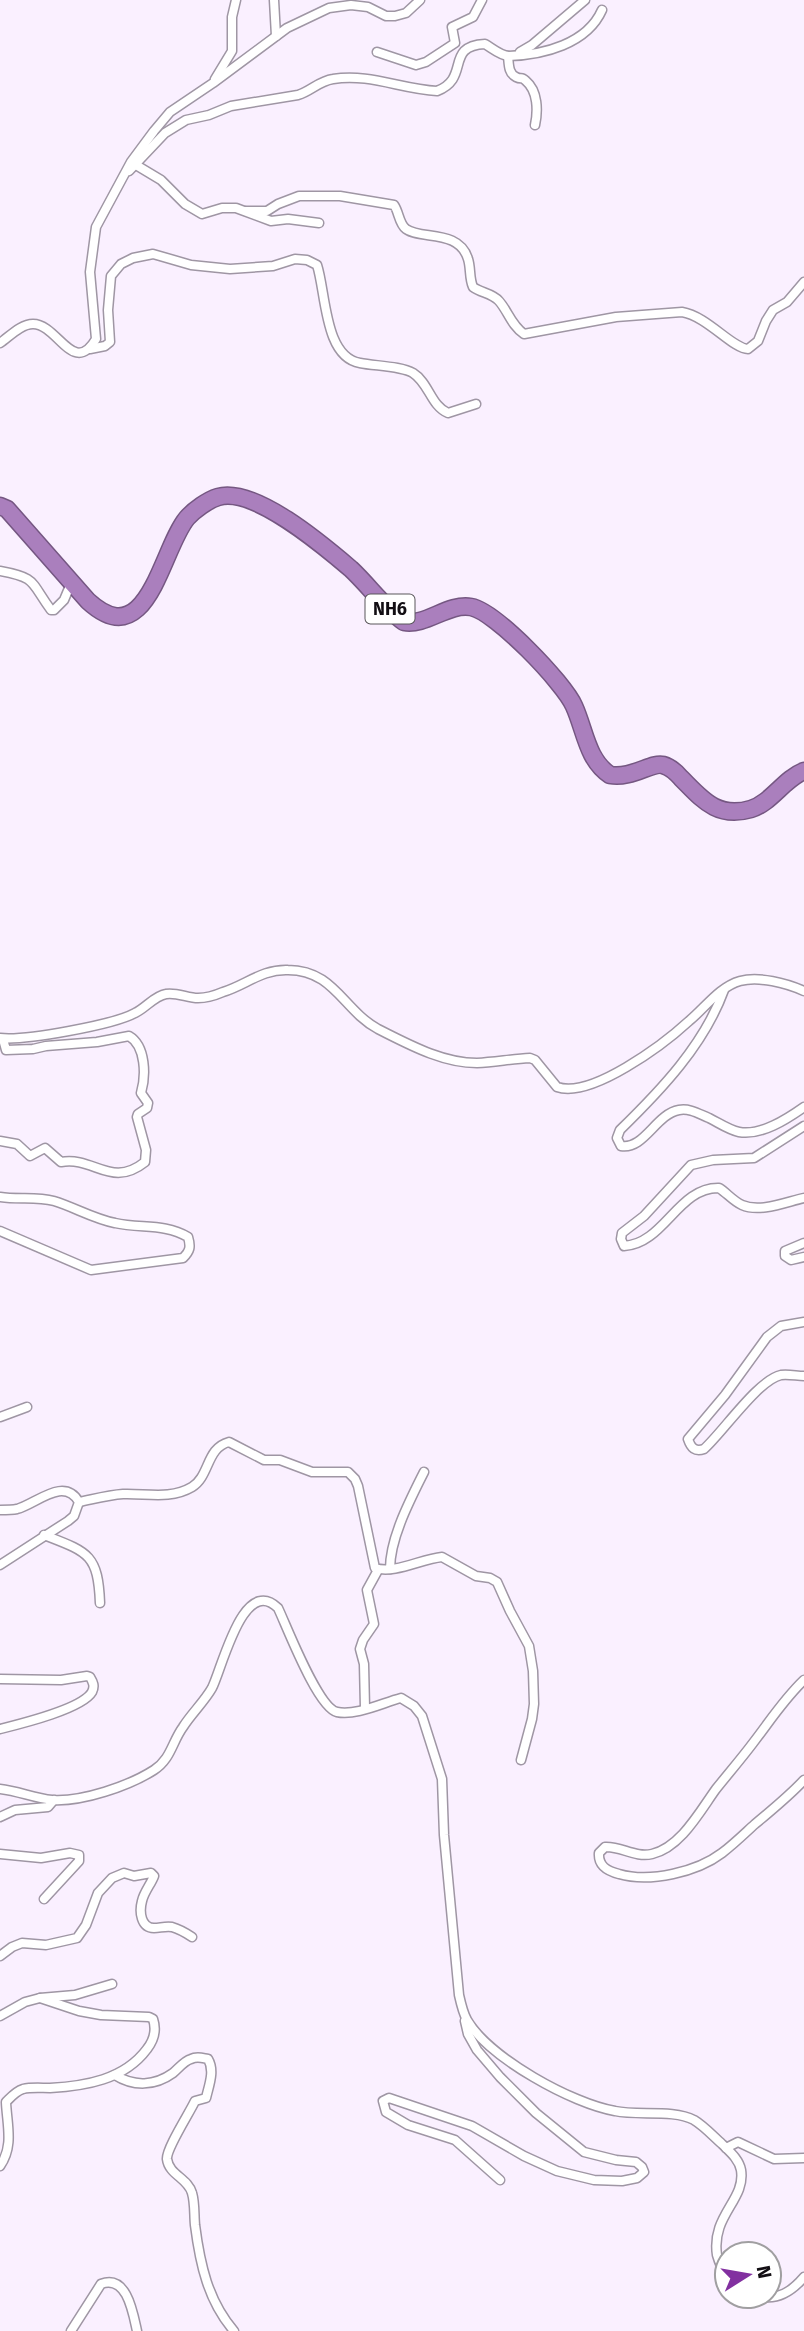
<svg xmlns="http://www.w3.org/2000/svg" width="804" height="2331" viewBox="0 0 804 2331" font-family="'Fira Sans',sans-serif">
<rect width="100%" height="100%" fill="#faf0ff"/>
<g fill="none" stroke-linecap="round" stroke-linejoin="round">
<g stroke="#9f96a4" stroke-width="11">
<g id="street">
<path d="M274 0 276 36"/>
<path d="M377 52 416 65 426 62 455 43 452 27 473 17 482 0"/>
<path d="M520 52 532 45 585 0"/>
<path d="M508 56C509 64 508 73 516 77 522 80 521 76 526 81 538 91 538 111 535 125"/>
<path d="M215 79 232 51V17L236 0"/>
<path d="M136 165 161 180 185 204 202 214 222 208H236L271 221 288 219 319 223"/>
<path d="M129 171 165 133 186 120 209 115 231 106 298 95C311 91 319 81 333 79 369 73 401 89 437 91 471 78 444 46 485 44 492 48 501 56 509 56 543 55 587 44 602 10"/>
<path d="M246 211H267L278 204 299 196H340L394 205C399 212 399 224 406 229 421 240 459 229 468 259 471 268 469 278 473 287 481 293 492 293 499 301 508 311 511 325 524 334L616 317 682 312C707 316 733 349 748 349L758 341 766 321 773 310 787 302 804 282"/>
<path d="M0 343C10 336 21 324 33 324 58 324 73 377 96 339L90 272 96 227 131 162 154 131 170 112 213 83 287 28 329 8 351 5 368 7 386 16H395L406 13 420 0"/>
<path d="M90 349 105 346 110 342 108 310 111 276 121 264 133 258 153 254 191 265 230 269 273 266 295 259 307 260 317 265C326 292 324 357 360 363 375 366 401 366 413 373 429 383 431 406 448 413L476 404"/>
<path d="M0 571C38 578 30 582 51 610H54L64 600 72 581"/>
<path d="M724 990C704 1045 661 1090 620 1130L617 1138 621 1146C644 1150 656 1114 679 1110 690 1108 699 1114 709 1118 719 1123 729 1130 739 1132 761 1136 787 1119 804 1107"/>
<path d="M0 1038C24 1041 113 1025 135 1013 146 1008 154 996 166 994 176 992 188 998 198 998 206 998 216 995 223 992 246 985 262 969 288 970 334 970 343 1010 378 1029 408 1044 442 1063 477 1063 495 1062 512 1059 530 1058L535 1060 557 1087C591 1099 664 1044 689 1021 705 1008 719 987 740 981 759 976 786 983 804 991"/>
<path d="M804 1126 754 1158 713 1160 691 1165 644 1216 622 1233 621 1239 624 1246C664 1244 678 1187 719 1188 727 1193 733 1201 742 1205 760 1213 786 1202 804 1198"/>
<path d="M0 1141 17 1144 30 1156 45 1148 61 1162C94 1156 111 1189 145 1162L146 1150 137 1117 138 1114 147 1108 148 1103 141 1093C146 1076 146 1046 129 1036L97 1042 46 1046 33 1049 6 1050 3 1039"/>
<path d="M0 1197C18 1200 36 1196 54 1201 74 1207 94 1219 115 1223 141 1229 164 1223 188 1237 191 1247 190 1251 183 1258L91 1270 0 1231"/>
<path d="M804 1243 785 1251V1256L791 1260 804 1257"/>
<path d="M804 1322 781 1326 767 1337 725 1395 688 1439C691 1448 695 1452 704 1449 723 1432 758 1380 781 1375 789 1374 797 1376 804 1376"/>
<path d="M0 1417 27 1407"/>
<path d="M79 1502C94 1499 108 1495 123 1494 146 1493 170 1500 192 1487 210 1476 206 1448 229 1442L264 1460H280L312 1472H348L355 1479 358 1486 375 1568C395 1574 421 1559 442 1557L476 1576 490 1578 497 1582 510 1611 529 1646 533 1671 534 1704 532 1719 521 1760"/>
<path d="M0 1510C6 1510 12 1510 17 1509 36 1504 64 1476 79 1502L74 1516 68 1521 0 1565"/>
<path d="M44 1535C88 1552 98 1554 100 1603"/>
<path d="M390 1569C390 1538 410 1500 424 1472"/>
<path d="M0 1679 61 1680 87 1676 90 1677C93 1682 95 1686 92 1692 82 1709 20 1724 0 1729"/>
<path d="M804 1680C784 1699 770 1721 753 1743 741 1759 728 1774 716 1789 700 1811 681 1847 652 1854 635 1858 621 1846 605 1847L599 1853C598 1866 607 1871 619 1874 650 1883 697 1872 722 1853 734 1844 744 1834 755 1824 772 1810 789 1796 804 1780"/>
<path d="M365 1708 364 1664 360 1649 363 1640 374 1624 367 1590 378 1570"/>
<path d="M0 1789C18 1791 34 1798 52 1800 82 1802 129 1786 154 1770 171 1759 172 1742 183 1727 191 1714 204 1702 212 1688 222 1669 243 1574 278 1608 287 1627 318 1708 337 1712 356 1716 382 1703 401 1698L414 1706 422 1716 442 1779 444 1835 459 1995C461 2004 463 2013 467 2020 489 2058 573 2104 615 2111 638 2116 673 2109 694 2120 704 2126 713 2136 722 2144 729 2151 739 2159 741 2170 746 2200 711 2215 717 2255 719 2262 721 2268 727 2273"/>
<path d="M0 1817 15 1810 48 1807 54 1800"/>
<path d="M0 1854 41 1858 70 1853 79 1855V1861L44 1899"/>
<path d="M0 1956 12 1947 22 1943 46 1945 77 1938 86 1925 98 1893 112 1878 124 1873 134 1876 151 1873 154 1876C151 1884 144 1892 142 1901 139 1912 141 1928 154 1928 160 1928 165 1926 172 1927 179 1929 186 1933 192 1937"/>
<path d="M0 2016 25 2002 40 1998 75 1995 112 1984"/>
<path d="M465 2021 468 2034 477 2050 500 2077 536 2113 584 2152 616 2160 636 2162 642 2167 644 2172 637 2178 622 2181 594 2180 557 2171 524 2156 472 2126 389 2098 383 2101 386 2112 408 2125 455 2140 500 2180"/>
<path d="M115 2075C134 2087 155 2086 173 2073 179 2068 184 2061 191 2059 197 2056 202 2058 208 2059 215 2071 209 2085 206 2098L195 2101C190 2112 166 2149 167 2159 169 2175 188 2178 192 2193 195 2203 194 2215 195 2225 200 2264 208 2301 234 2331"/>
<path d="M726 2148 738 2142 774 2159 804 2158"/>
<path d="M0 2166C14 2146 7 2125 6 2102 11 2097 16 2091 23 2089 31 2087 41 2088 50 2088 85 2086 124 2080 147 2049 154 2040 157 2031 153 2019L149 2017 101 2015 79 2011 40 1998"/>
<path d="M759 2296C778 2301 792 2291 804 2277"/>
<path d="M71 2331 101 2284C127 2274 133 2313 137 2331"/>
</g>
</g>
<g stroke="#755782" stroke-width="19">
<path id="highway" d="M0 506 7 509 88 601C148 656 161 549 187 518 194 510 208 500 218 497 254 486 324 546 351 569 369 586 384 607 404 622 426 626 448 603 471 607 495 611 564 683 574 706 585 730 587 760 610 775 631 779 652 762 663 765 670 767 676 772 681 778 702 799 717 819 751 809 771 803 784 779 804 771"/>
</g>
<use href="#street" stroke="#fff" stroke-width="8"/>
<use href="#highway" stroke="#aa7fbd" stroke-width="16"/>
</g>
<g text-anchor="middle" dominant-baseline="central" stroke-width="7" stroke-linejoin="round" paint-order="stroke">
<rect fill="#fff" stroke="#59565a" stroke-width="2" x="365.5" y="594.5" width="49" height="29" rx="5"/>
<g font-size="18" font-weight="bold" fill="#120e13">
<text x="390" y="609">NH6</text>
</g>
</g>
<g transform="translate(748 2275) rotate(79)"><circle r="33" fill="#ffffff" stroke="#a09fa1" stroke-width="2"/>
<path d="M0-5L12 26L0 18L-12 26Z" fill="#8230a0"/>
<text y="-10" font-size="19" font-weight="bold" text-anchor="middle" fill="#120e13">N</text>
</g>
</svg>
